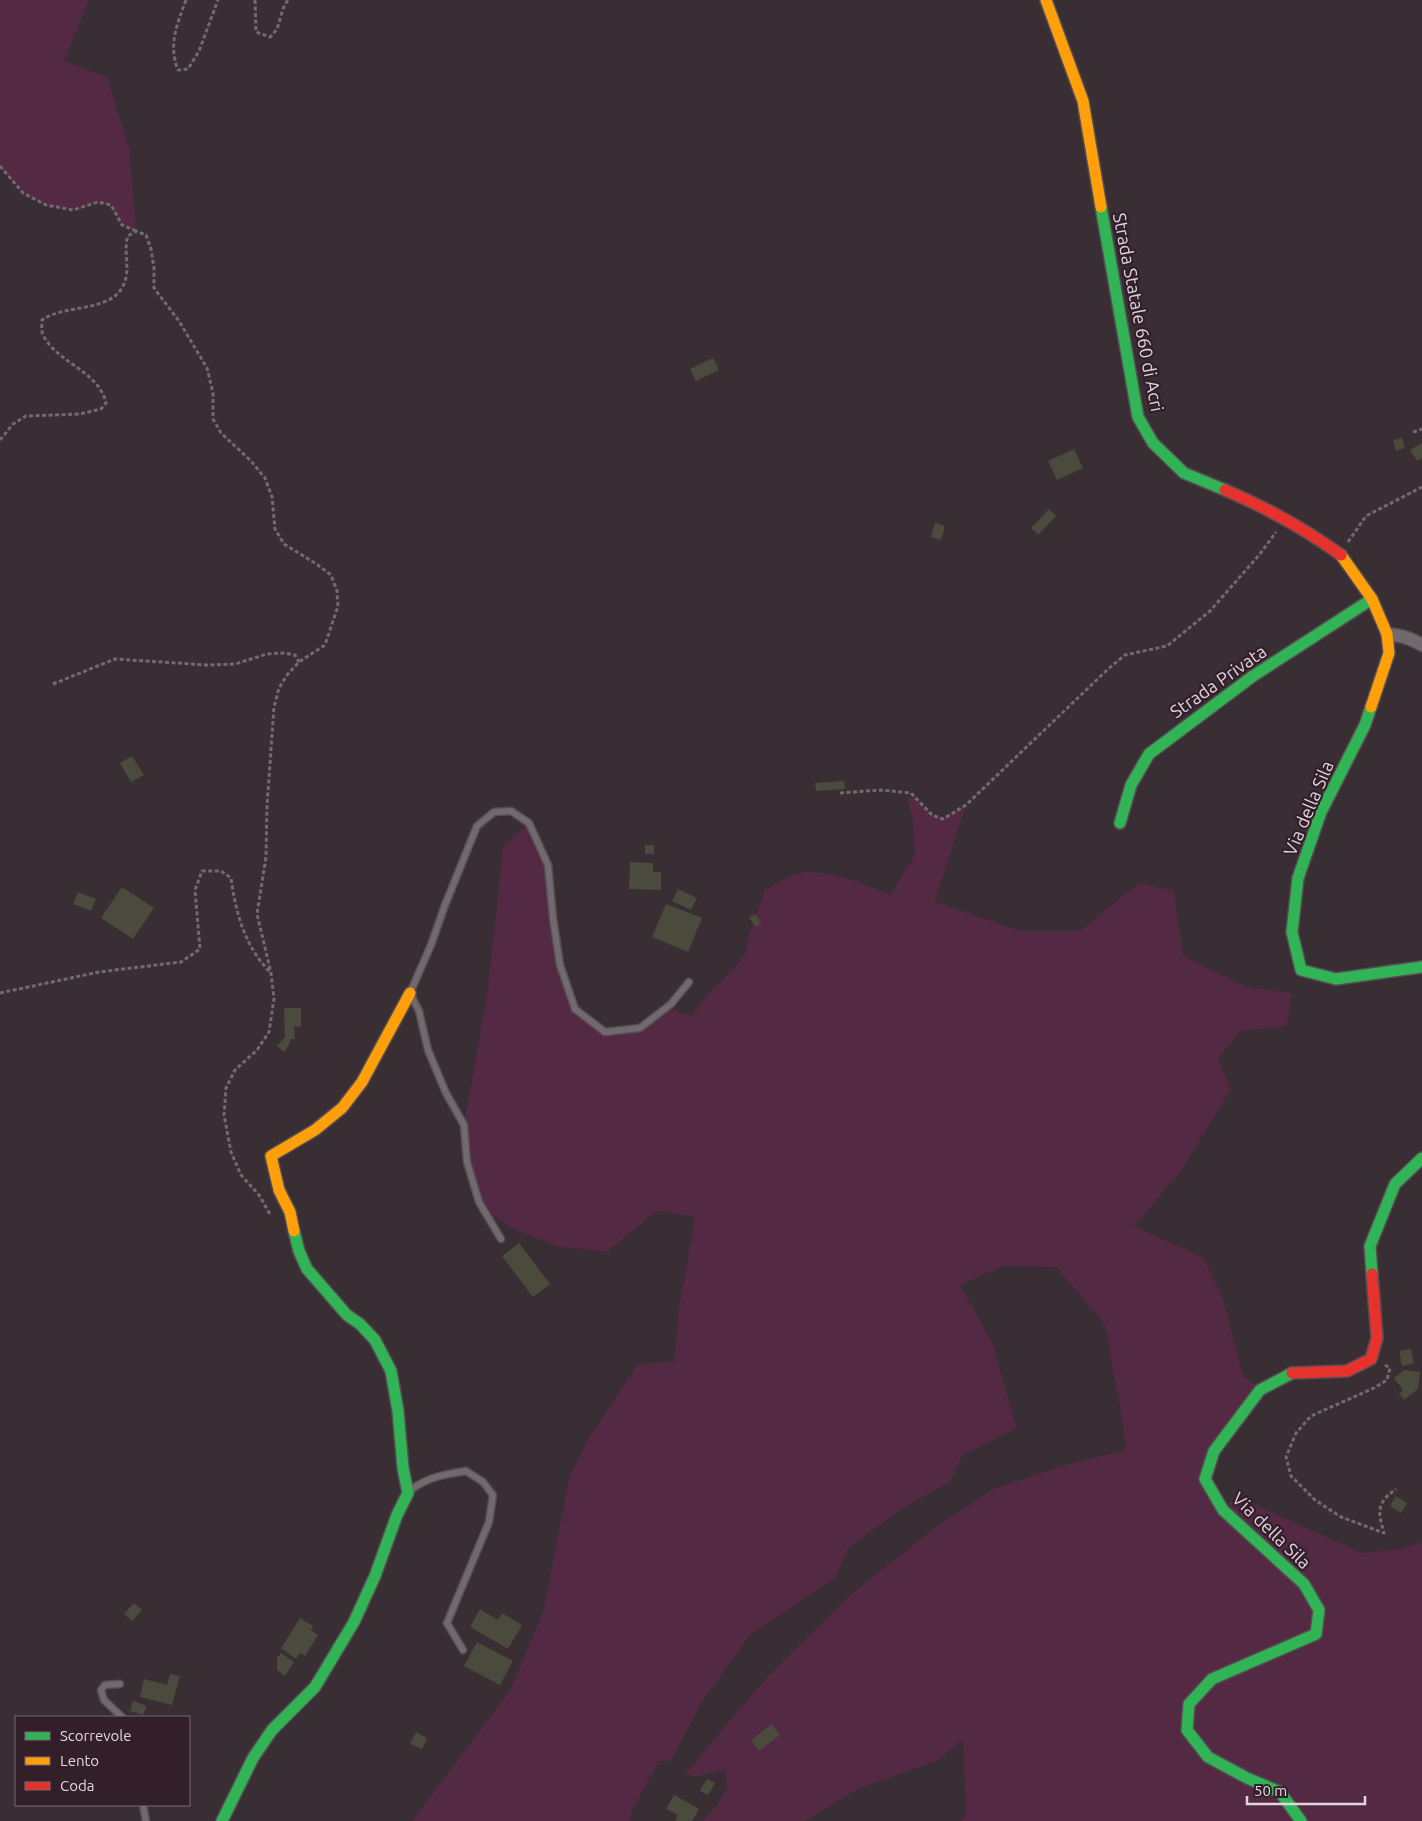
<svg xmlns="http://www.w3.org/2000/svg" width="1422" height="1821" viewBox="0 0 1422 1821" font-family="Ubuntu,sans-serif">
<rect width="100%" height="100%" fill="#392e33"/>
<g fill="#532943">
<path d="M0 0H89L64 61 107 77 129 147 136 231 122 225 110 205 98 202 73 210 46 205 23 193 0 166Z"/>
<path d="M911 793 932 815 943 818 966 805 935 902 1020 931H1080L1139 883 1174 891 1183 956 1247 987 1292 993 1287 1026 1240 1031 1218 1059 1231 1089 1181 1171 1134 1226 1204 1258 1223 1299 1243 1375 1260 1390 1205 1479 1223 1510 1235 1496 1362 1553 1401 1549 1422 1542V1821H961L966 1815 963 1740 937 1761 858 1789 805 1821H702L716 1807 727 1786 725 1770 695 1777 686 1773 767 1677 851 1594 940 1524 993 1489 1072 1463 1126 1450 1122 1418 1105 1325 1056 1267 1003 1266 960 1285 992 1342 1017 1428 963 1455 950 1482 903 1508 849 1547 835 1578 750 1635 702 1702 671 1761H659L632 1810 629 1821H412L511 1689 544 1609 569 1478 589 1438 637 1365 674 1361 679 1308 695 1217 657 1211 607 1252 556 1246 507 1226 479 1202 467 1162 464 1125 488 989 503 847 529 823 548 865 560 965 575 1009 605 1032 640 1028 666 1007 692 1016 712 989 731 972 746 952 749 935 765 890C775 885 786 877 797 874 822 866 867 885 890 895L915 855 913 818 908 802Z"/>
</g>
<g fill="#4a4a3d">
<path d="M713 358 719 370 696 381 690 369Z"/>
<path d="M1402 438 1405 448 1396 451 1393 440Z"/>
<path d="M1422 443V458L1417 461 1410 450Z"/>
<path d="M1074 449 1083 468 1057 480 1048 461Z"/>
<path d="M1049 509 1056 516 1038 535 1031 528Z"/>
<path d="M935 523 945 526 941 540 931 537Z"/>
<path d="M132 756 144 775 131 782 120 763Z"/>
<path d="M844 781 845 789 816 791 815 783Z"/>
<rect x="645" y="845" width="9" height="9"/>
<path d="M630 862 653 863V872H661V890L629 889Z"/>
<path d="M122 887 154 908 133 939 101 918Z"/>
<path d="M678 889 697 898 691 910 672 901Z"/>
<path d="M78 892 96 899 91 911 73 904Z"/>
<path d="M666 904 702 918 688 952 652 937Z"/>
<path d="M755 914 761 923 756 927 749 918Z"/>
<path d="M284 1008H301V1027L294 1026 295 1039H291L289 1045 284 1052 277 1046 285 1037Z"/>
<path d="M519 1243 550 1284 533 1297 502 1256Z"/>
<path d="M1411 1349 1414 1363 1402 1366 1399 1351Z"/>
<path d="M1404 1370 1420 1372 1418 1389 1404 1400 1399 1393 1403 1390 1394 1378Z"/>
<path d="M1396 1496 1407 1503 1401 1513 1390 1506Z"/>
<path d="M134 1603 142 1610 132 1621 124 1614Z"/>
<path d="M480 1609 498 1620 502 1613 522 1625 508 1649 470 1627Z"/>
<path d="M300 1618 313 1626 311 1630 318 1635 305 1656 300 1653 296 1659 281 1648Z"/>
<path d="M477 1642 513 1661 500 1685 464 1666Z"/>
<path d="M281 1653 294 1662 285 1676 277 1670V1658Z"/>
<path d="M170 1674 180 1676 172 1705 140 1697 144 1679 167 1685Z"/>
<path d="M133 1701 147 1706 143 1715 130 1711Z"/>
<path d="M772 1724 780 1735 759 1751 751 1740Z"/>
<path d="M416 1732 427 1738 422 1749 410 1744Z"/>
<path d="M707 1779 715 1783 708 1795 700 1791Z"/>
<path d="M674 1795 699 1809 692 1821H675L678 1815 666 1809Z"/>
</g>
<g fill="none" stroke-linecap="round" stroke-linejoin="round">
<g stroke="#564d52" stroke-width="9">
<g id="lane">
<path d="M501 1239 479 1202 467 1162 464 1125 446 1093 428 1050 419 1011 410 993 431 945 445 905 477 826 494 812 511 811 529 823 548 865 553 918 560 965 575 1009 605 1032 640 1028 671 1004 689 982"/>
<path d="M411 1490C427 1477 446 1474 466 1471L483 1482 493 1495 489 1522 447 1623 463 1650"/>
<path d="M120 1684 105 1685 101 1690 104 1700 122 1717"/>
<path d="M143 1805 146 1821"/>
</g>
</g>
<g stroke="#564d52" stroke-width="15">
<path id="street" d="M1387 634C1400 635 1411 638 1422 645"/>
</g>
<g stroke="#564d52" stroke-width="14">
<g id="fast">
<path d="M1101 207 1138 417 1153 443 1184 473 1225 490"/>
<path d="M1371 707 1365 725 1321 812 1298 878 1292 932 1301 970 1336 979 1422 967"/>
<path d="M1120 823 1131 785 1149 754 1253 676 1372 599"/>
<path d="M1372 1274 1370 1246 1395 1184 1422 1158"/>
<path d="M1292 1373 1260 1390 1214 1451 1205 1479 1223 1510 1304 1584 1319 1610 1316 1634 1212 1679 1189 1704 1187 1730 1208 1757 1247 1778 1280 1792 1301 1821"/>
<path d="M222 1821 253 1758 272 1730 315 1687 354 1622 375 1576 397 1515 408 1493 403 1468 398 1411 391 1371 375 1340 360 1324 347 1315 307 1269 299 1251 294 1231"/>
</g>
</g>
<g stroke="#564d52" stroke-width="14">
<g id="slow">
<path d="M1046 0 1083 101 1101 207"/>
<path d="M1341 555 1372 599 1387 634 1389 653 1371 707"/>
<path d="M294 1231 290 1212 279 1190 271 1156 315 1130 342 1108 362 1082 410 993"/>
</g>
</g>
<g stroke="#564d52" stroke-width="14">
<g id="jam">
<path d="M1225 490C1265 507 1305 529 1341 555"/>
<path d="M1292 1373 1347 1371 1371 1359 1377 1338 1372 1274"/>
</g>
</g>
<g stroke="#736a6f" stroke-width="3" stroke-dasharray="4 2.5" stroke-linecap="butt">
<path d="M186 0C177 25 168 44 178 70L188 69 199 51 218 0"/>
<path d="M255 0 256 32 270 37C283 26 278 13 288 0"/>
<path d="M0 166 23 193 46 205 73 210 98 202 111 205 122 225 136 231"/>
<path d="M1413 432 1422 429"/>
<path d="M0 440 13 424 26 416 80 414 101 409 106 403C99 371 57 363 43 335 41 331 42 325 42 320 65 303 115 314 125 281 130 266 123 250 128 236L136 231 146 235 151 249 154 268V288L179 321 207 368 213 393V419L221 433 251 461 265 478 272 497 275 529 284 544 315 563 331 575 337 591 338 606 325 645 299 662 287 675 279 688 274 707 267 806 266 857 257 914 271 973 274 999 269 1032 257 1050 235 1070 226 1088 224 1115 231 1152 241 1175 259 1195 271 1216"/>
<path d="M1348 542 1366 516 1422 487"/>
<path d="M53 684 115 659 207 665 235 664 267 654 284 653 295 655 299 662"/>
<path d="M840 793 881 790 911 793 932 815 943 819 966 805 1107 670 1125 655 1167 646 1210 611 1260 554 1276 532"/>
<path d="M0 993 99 972 181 962 200 949 195 890 202 871H221L231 878C236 914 245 947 271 973"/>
<path d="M1385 1365 1390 1368 1387 1380 1374 1388 1311 1416 1296 1433 1286 1457 1291 1476 1315 1500 1341 1517 1384 1533C1378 1512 1376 1503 1396 1489"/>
</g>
<use href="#lane" stroke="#72696e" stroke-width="6"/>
<use href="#street" stroke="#72696e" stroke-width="12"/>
<use href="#fast" stroke="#30b455" stroke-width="11"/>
<use href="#slow" stroke="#ff9f0a" stroke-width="11"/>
<use href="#jam" stroke="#e5322d" stroke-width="11"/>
</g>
<g text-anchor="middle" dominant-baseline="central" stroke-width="4.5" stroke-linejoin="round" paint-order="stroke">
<g font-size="18" fill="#e2d5dc" stroke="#321f2a">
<text transform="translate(1139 312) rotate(79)">Strada Statale 660 di Acri</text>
<text transform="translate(1218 681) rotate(-35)">Strada Privata</text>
<text transform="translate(1308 808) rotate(-67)">Via della Sila</text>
<text transform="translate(1272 1530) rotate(44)">Via della Sila</text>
</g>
</g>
<rect x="15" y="1716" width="175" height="90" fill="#321f2a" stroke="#786871"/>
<rect x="25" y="1732" width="25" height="8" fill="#30b455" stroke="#786871"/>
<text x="60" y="1741" font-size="15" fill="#e2d5dc">Scorrevole</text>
<rect x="25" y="1757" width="25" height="8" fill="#ff9f0a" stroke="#786871"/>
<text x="60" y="1766" font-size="15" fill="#e2d5dc">Lento</text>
<rect x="25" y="1782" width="25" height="8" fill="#e5322d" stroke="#786871"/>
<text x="60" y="1791" font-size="15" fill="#e2d5dc">Coda</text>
<path d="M1247 1796v8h118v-8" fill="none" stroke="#e2d5dc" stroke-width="2.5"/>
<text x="1254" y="1796" font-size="15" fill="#e2d5dc" stroke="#321f2a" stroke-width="4" paint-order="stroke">50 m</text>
</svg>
